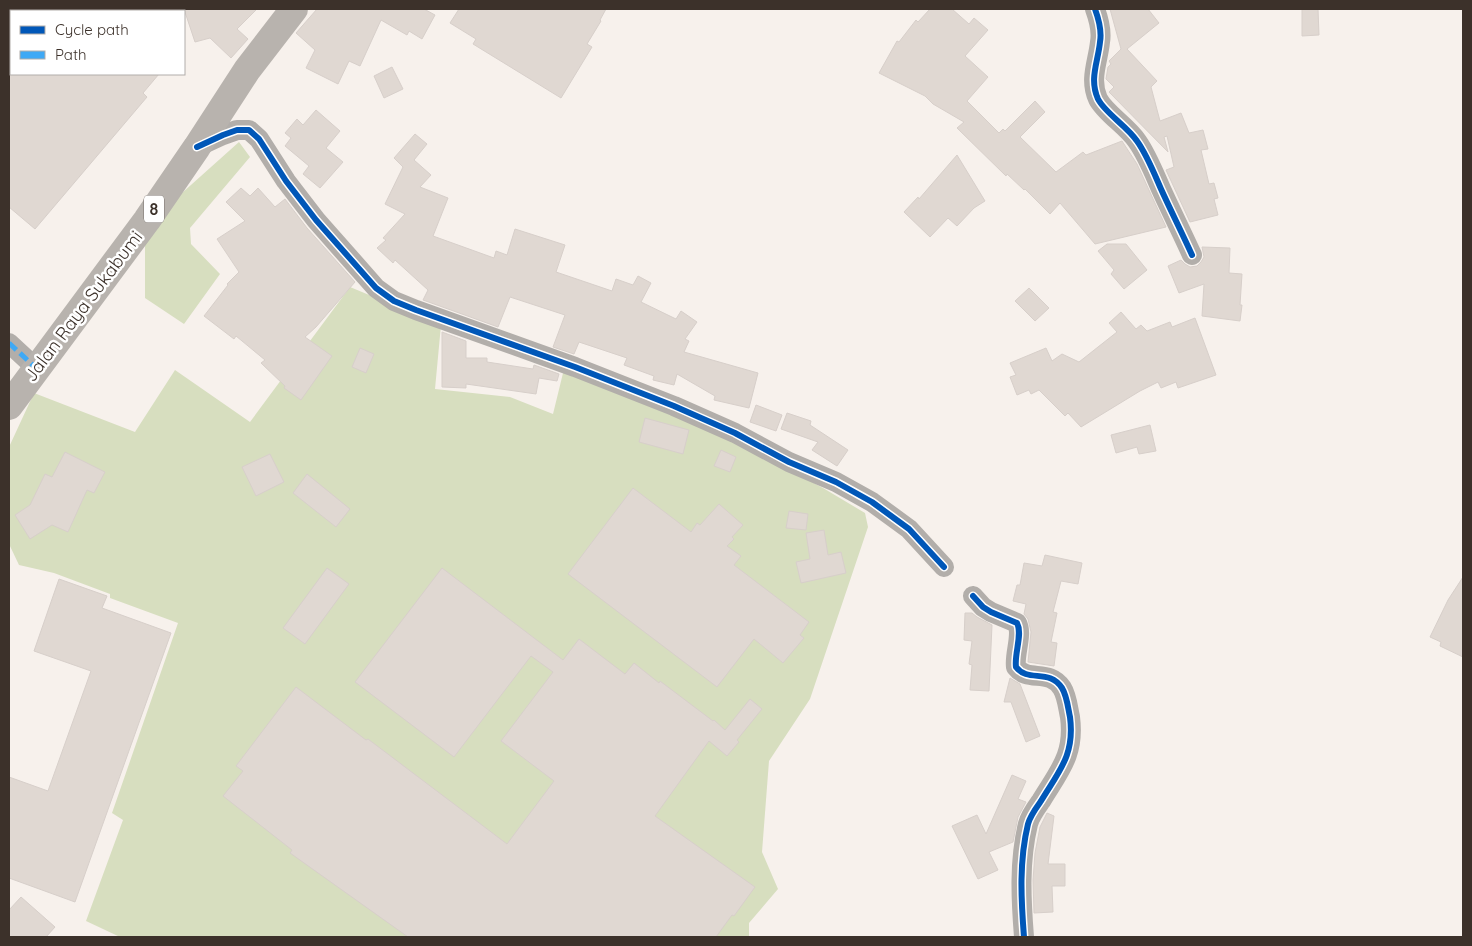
<svg xmlns="http://www.w3.org/2000/svg" width="1472" height="946" viewBox="0 0 1472 946" font-family="Quicksand,sans-serif">
<rect width="100%" height="100%" fill="#f7f1ec"/>
<g fill="#d7debf">
<path d="M239 142 250 157 190 228 191 244 220 274 184 324 145 298V235L182 193Z"/>
<path d="M350 287 441 325 435 389 510 397 553 414 564 369 707 415 786 468 823 488 865 513 868 527 810 699 769 761 762 852 778 889 749 923V937H120L86 921 123 820 112 813 178 623 110 598V594L54 573 19 565 9 544V447L34 393 135 432 175 370 250 422Z"/>
</g>
<g fill="#e0d8d2" stroke="#d7cfca">
<path d="M184 9H257L237 29 248 39 231 58 210 38 195 42Z"/>
<path d="M317 9H424L435 15 422 39 409 31 407 35 381 20 360 66 349 61 338 84 306 68 315 50 296 33Z"/>
<path d="M459 9H606L600 20 601 21 587 44 592 47 561 98 473 44 476 39 450 23Z"/>
<path d="M930 9H952L969 24 974 18 988 30 965 56 988 77 967 101 999 133 1003 129 1005 131 1035 101 1045 112 1020 137 1056 172 1083 152 1086 155 1122 141 1137 164 1166 227 1095 244 1060 203 1050 214 1025 189 1024 190 1007 174 1006 176 957 128 964 122 933 104 925 96 879 73 897 41 899 42 916 20 918 22Z"/>
<path d="M1110 9H1148L1159 23 1127 49 1157 81 1151 87 1160 121 1181 113 1189 133 1203 130 1208 149 1201 150 1209 184 1214 183 1218 198 1214 199 1218 215 1190 222 1166 170 1174 167 1167 136 1164 137 1168 152 1109 92 1114 87 1106 79 1108 67 1111 64 1109 61 1121 49Z"/>
<path d="M1302 9H1318L1319 35 1302 36Z"/>
<path d="M392 67 403 89 384 98 374 76Z"/>
<path d="M9 74H159L143 93 147 97 35 229 9 207Z"/>
<path d="M316 110 340 131 326 148 343 162 320 188 303 174 309 166 285 146 291 138 285 133 297 119 303 125Z"/>
<path d="M415 134 427 144 414 160 431 175 420 187 448 198 433 236 494 258 496 251 507 255 515 229 565 245 556 272 612 291 616 279 633 285 638 276 651 283 641 302 676 319 681 311 697 322 685 339 689 341 684 352 758 373 749 408 714 400 715 396 677 374 674 385 653 380 654 376 624 365 627 358 579 342 574 354 553 347 565 315 510 297 498 327 423 300 428 290 395 260 393 263 377 248 386 240 383 238 405 214 385 204 403 167 394 158Z"/>
<path d="M957 155 985 201 974 208 957 226 948 218 930 237 904 212 918 197 919 199Z"/>
<path d="M241 188 250 196 258 188 275 207 285 199 307 228 355 282 316 327 305 337 332 356 301 400 284 388 285 386 261 363 265 360 236 336 234 339 204 316 228 285 227 284 239 272 217 239 245 221 226 202Z"/>
<path d="M1107 244H1126L1147 270 1124 289 1111 274 1114 270 1098 251Z"/>
<path d="M1202 247 1230 248 1229 273 1242 274 1240 305H1242L1240 321 1202 316 1204 284 1179 293 1168 266 1181 260 1185 264 1190 267 1197 266 1201 262 1204 257Z"/>
<path d="M1029 288 1049 308 1035 321 1015 301Z"/>
<path d="M1121 312 1136 329 1141 325 1147 331 1170 322 1172 327 1195 318 1216 375 1178 388 1176 382 1161 388 1158 382 1140 391 1081 427 1068 413 1065 416 1039 390 1031 394 1029 390 1017 395 1010 377 1016 375 1010 363 1046 348 1052 361 1062 354 1079 362 1117 332 1109 323Z"/>
<path d="M442 332 466 341V358H487V362L533 369 534 365 559 374 557 381 539 378 536 394 466 384V388L442 387Z"/>
<path d="M360 348 374 354 366 373 352 367Z"/>
<path d="M756 405 782 415 776 431 750 422Z"/>
<path d="M787 413 811 421 810 425 848 450 837 466 812 450 818 442 781 429Z"/>
<path d="M645 418 689 430 683 454 639 442Z"/>
<path d="M1150 425 1156 451 1139 454 1137 447 1116 453 1111 435Z"/>
<path d="M721 450 736 457 730 472 714 466Z"/>
<path d="M65 452 105 472 94 493 87 490 68 532 52 525 30 539 15 515 30 505 45 474 52 477Z"/>
<path d="M270 454 284 482 256 496 242 467Z"/>
<path d="M307 474 350 509 336 527 293 493Z"/>
<path d="M633 488 691 532 697 523 700 525 719 504 743 525 732 537 734 539 727 546 741 556 734 565 809 622 800 635 804 638 783 663 754 639 717 687 568 574Z"/>
<path d="M789 511 808 514 806 530 786 528Z"/>
<path d="M824 530 828 555 841 552 846 573 801 583 796 562 810 559 806 533Z"/>
<path d="M1045 555 1082 563 1078 584 1061 581 1053 612 1057 613 1051 642 1057 643 1054 666 1028 662 1031 632 1028 619 1024 614 1026 604 1013 601 1017 585H1020L1024 563 1042 566Z"/>
<path d="M327 568 349 584 305 644 283 628Z"/>
<path d="M442 568 563 660 579 639 625 674 634 663 659 683 660 681 713 721 714 720 725 730 750 699 762 709 737 740 739 742 727 756 709 741 655 816 755 887 734 916 732 915 716 937H408L290 853 292 850 223 796 243 771 236 766 296 687 366 740 368 739 507 844 554 781 501 741 553 672 531 656 454 757 355 682Z"/>
<path d="M1463 577V657L1440 646 1441 642 1430 637 1448 600Z"/>
<path d="M59 579 107 596 102 608 171 633 75 902 9 878V777L48 791 91 671 34 651Z"/>
<path d="M965 613H972L977 617 992 625 989 691 970 690 972 665 969 664 972 641 964 640Z"/>
<path d="M1010 678 1020 684 1040 736 1026 742 1011 702H1004Z"/>
<path d="M1012 775 1026 781 1018 799 1026 802 1018 817 1013 842 989 852 998 870 978 879 952 826 977 815 986 834Z"/>
<path d="M1047 813 1054 816 1048 864H1065V886H1052L1053 912 1034 913 1033 880 1035 853 1040 827Z"/>
<path d="M21 897 55 927 46 937H9V910Z"/>
</g>
<g fill="none" stroke-linecap="round" stroke-linejoin="round">
<g stroke="#b2aeaa" stroke-width="20">
<path d="M1095 9C1099 20 1102 31 1100 42 1098 62 1089 79 1098 99 1105 113 1127 126 1137 141 1147 155 1154 173 1161 189 1171 211 1182 233 1192 255"/>
<path d="M197 147 223 135 237 130H249L259 139 286 181 316 220 376 288 394 301 416 310 575 367 674 406 735 433 789 462 836 482 872 502 909 529 944 567"/>
<path d="M9 343 36 368"/>
<path d="M973 596 983 607 991 612 1017 623C1023 634 1014 654 1016 667 1028 683 1049 668 1062 688 1067 696 1068 708 1070 717 1075 755 1059 771 1041 801 1036 808 1030 816 1028 824 1019 861 1021 899 1024 937"/>
</g>
<path stroke="#b8b3ae" stroke-width="28" d="M9 406 147 220 197 147 247 70 294 9"/>
<path stroke="#3fa9f5" stroke-width="5" stroke-dasharray="10 5" stroke-linecap="butt" d="M9 343 36 368"/>
<g stroke="#fff" stroke-width="9">
<g id="cycleway">
<path d="M1095 9C1099 20 1102 31 1100 42 1098 62 1089 79 1098 99 1105 113 1127 126 1137 141 1147 155 1154 173 1161 189 1171 211 1182 233 1192 255"/>
<path d="M197 147 223 135 237 130H249L259 139 286 181 316 220 376 288 394 301 416 310 575 367 674 406 735 433 789 462 836 482 872 502 909 529 944 567"/>
<path d="M973 596 983 607 991 612 1017 623C1023 634 1014 654 1016 667 1028 683 1049 668 1062 688 1067 696 1068 708 1070 717 1075 755 1059 771 1041 801 1036 808 1030 816 1028 824 1019 861 1021 899 1024 937"/>
</g>
</g>
<use href="#cycleway" stroke="#0057b8" stroke-width="6"/>
</g>
<g text-anchor="middle" dominant-baseline="central" stroke-width="5" stroke-linejoin="round" paint-order="stroke">
<rect fill="#fff" stroke="#766f6a" stroke-width="1" x="144" y="195.5" width="20" height="27" rx="4"/>
<g font-size="16" font-weight="bold" fill="#3c312a">
<text x="154" y="209">8</text>
</g>
<g font-size="18" fill="#3c312a" stroke="#fff">
<text transform="translate(83 306) rotate(-53)">Jalan Raya Sukabumi</text>
</g>
</g>
<rect width="1472" height="946" fill="none" stroke="#3c312a" stroke-width="20"/>
<rect x="10" y="10" width="175" height="65" fill="#ffffff" stroke="#b1adaa"/>
<rect x="20" y="26" width="25" height="8" fill="#0057b8" stroke="#b1adaa"/>
<text x="55" y="35" font-size="15" fill="#3c312a">Cycle path</text>
<rect x="20" y="51" width="25" height="8" fill="#3fa9f5" stroke="#b1adaa"/>
<text x="55" y="60" font-size="15" fill="#3c312a">Path</text>
</svg>
